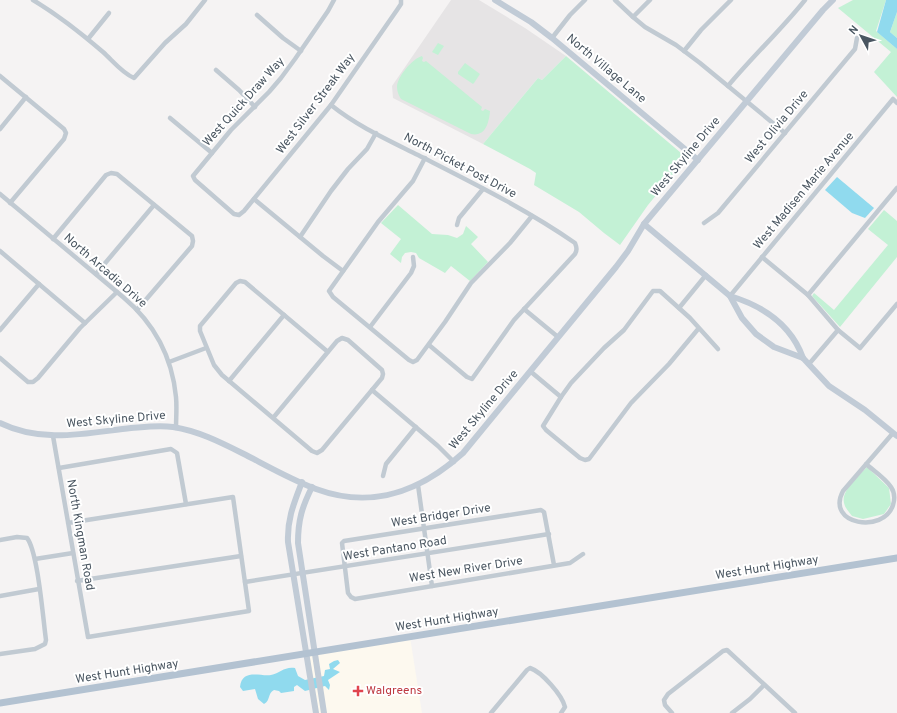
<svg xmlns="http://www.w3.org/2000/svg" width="897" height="713" viewBox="0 0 897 713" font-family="Overpass,sans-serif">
<rect width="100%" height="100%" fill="#f5f3f3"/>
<path fill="#fdf9ef" d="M410 637 422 713H319L309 654Z"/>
<path fill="#e6e4e5" d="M451 0H479L525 28 566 56 542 80 538 78 483 144 393 98 392 86Z"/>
<g fill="#c3f1d5">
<path d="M853 0H886L876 31 897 49V97L874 72 891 52 838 8Z"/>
<path d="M897 12V38L890 32Z"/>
<path d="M438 43 444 46 438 55 432 52Z"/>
<path d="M422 56 423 58 422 61 424 62 426 61 482 107 481 110 483 111 485 109 490 111C489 122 486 137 471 134L401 99C399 96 397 92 397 87 397 77 412 59 422 56Z"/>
<path d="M566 56 687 158 648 205 620 245 604 233 579 212 534 185 536 173 530 169 483 144 538 78 542 80Z"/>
<path d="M465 63 480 74 474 83 473 84 458 74V72Z"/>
<path d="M398 205 432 234 448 235 457 238 463 234 466 226 478 237 471 244 488 262 470 281 451 266 445 273 419 258 416 253 411 252 405 253 402 257 401 263 390 254 401 239 381 223Z"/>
<path d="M884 210 897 221V257L840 327 812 296 814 293 834 310 888 245 868 229Z"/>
<path d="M867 467 889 488 891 504 884 514 863 519 852 516C849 512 845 508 844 503 841 490 859 476 867 467Z"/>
</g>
<g fill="#90daee">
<path d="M886 0H897V12L890 32 897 38V49L877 32Z"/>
<path d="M837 177 874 208 865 218 852 213 825 190Z"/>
<path d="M338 660 340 663 333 669 340 672 328 680 330 685 329 690 325 686 305 691 297 685 294 687V691L281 693 279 691 274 690C267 694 271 700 264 704L258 699 255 689 243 691 240 687C242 668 261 677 271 675 280 673 285 666 295 668L298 676 305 680 324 676 325 670 330 669 329 664 334 661Z"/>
</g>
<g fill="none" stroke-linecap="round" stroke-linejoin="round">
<g stroke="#c1cad2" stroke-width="4.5">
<path d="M33 0C58 15 81 33 103 52 112 60 122 73 134 78L165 43 186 24 205 0"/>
<path d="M334 0 328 11 295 59 281 78 269 92 231 130 193 176 195 180 234 214 239 215 244 211 331 105 397 10 401 4V0"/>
<path d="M615 0 633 17 645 27 676 45 700 63 785 133"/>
<path d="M257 15 283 38 301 51"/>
<path d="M633 17 650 0"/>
<path d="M552 38 570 15 585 0"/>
<path d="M88 39 109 13"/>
<path d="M684 51 701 30 731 0"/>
<path d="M216 70 239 90 255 107"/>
<path d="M0 76 64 129 66 133 64 139 10 203"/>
<path d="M728 86C753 56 781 30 805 0"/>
<path d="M331 105C357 126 388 140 418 155 471 182 526 209 575 243 577 248 577 250 575 254L514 320 472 379 467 377 429 345"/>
<path d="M170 118 212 153"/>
<path d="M0 129 26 97"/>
<path d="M425 158 413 181 378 222 329 291 333 297 409 360 413 362 417 360 445 322 471 283 510 243 532 216"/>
<path d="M0 194 123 297C154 323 172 356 176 397 177 407 176 418 176 428"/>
<path d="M254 199 323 256 343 271"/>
<path d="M704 223 718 213 855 49 857 38"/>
<path d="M457 225 459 218 483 189"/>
<path d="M300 237 331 191 348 169 367 149 376 133"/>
<path d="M53 239 106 175 111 173 117 174 192 236 193 241 192 246 137 310"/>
<path d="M0 251 85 323"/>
<path d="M762 257 808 295 838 330 860 348 897 304"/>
<path d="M96 274 154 205"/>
<path d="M808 295 897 188"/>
<path d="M730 296 893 99 897 103"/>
<path d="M679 308 706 275"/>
<path d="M524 309 558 337"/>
<path d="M370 327 411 273 414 266 413 257"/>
<path d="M699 328 669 364 631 403 589 459 585 460 580 458 546 430 543 426 561 397 571 383 604 348 624 330 653 291H660L690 318 718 349"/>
<path d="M0 330 39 284"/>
<path d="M0 358 28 382H33L38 378 80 328 117 292"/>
<path d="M169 362 206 348"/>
<path d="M809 364 838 330"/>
<path d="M530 371 561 397"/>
<path d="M229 381 284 315"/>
<path d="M372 390 438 446 454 462"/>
<path d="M273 418 337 341 342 338 348 340 382 370 383 374 382 378 322 450 317 453 312 451 222 375 214 365 200 331V326L236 283 240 281 245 282 328 352"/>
<path d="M53 436 88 637 249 611 233 497 68 523"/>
<path d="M866 464C874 471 885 478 891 487 895 493 895 499 893 505 884 534 825 525 843 491L893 433"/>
<path d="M59 468 171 449 177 453 186 504"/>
<path d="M383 476 386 464 416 427"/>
<path d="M418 485 432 586"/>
<path d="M0 540 17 537 27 538C38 552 43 619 46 640L45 644 35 649 0 654"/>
<path d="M35 559 73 553"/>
<path d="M554 565 544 512 541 510 344 541 342 543 348 593 351 597 355 599 570 563 583 554"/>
<path d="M77 581 241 556"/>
<path d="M245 582 549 534"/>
<path d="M0 596 39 589"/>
<path d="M491 713 527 670 530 668C542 672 562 695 565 707L561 713"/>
<path d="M672 713 665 705 664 700 668 694 723 651 727 650 795 713"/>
<path d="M732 713 750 699 764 685"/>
</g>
<g stroke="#c1cbd6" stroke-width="6">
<path d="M495 0 531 22 552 38 698 160"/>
<path d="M644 224 730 296 742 318 756 334 774 347 803 358 829 386 865 410 897 436"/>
<path d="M730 296C763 306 791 324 803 358"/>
<path d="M0 423C42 444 87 433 131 428 144 427 159 425 173 427 199 431 222 443 246 455 269 467 292 480 316 489 373 510 421 491 463 453L616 267 628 251 644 224 823 10 833 0"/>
<path d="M302 482C294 503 287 519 288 542L316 713"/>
<path d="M312 487C302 507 298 520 298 543L324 713"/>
</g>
<path stroke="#b3c2d1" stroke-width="7" d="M0 703 897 558"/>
</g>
<path fill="#e0444e" stroke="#fff" stroke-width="1.5" d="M356 685h4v4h4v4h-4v4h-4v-4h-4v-4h4z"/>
<g text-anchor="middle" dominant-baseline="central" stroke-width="4" stroke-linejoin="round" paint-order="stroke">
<g font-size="12" fill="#4a5661" stroke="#fff">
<text transform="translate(606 69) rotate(40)">North Village Lane</text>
<text transform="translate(244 102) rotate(-48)">West Quick Draw Way</text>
<text transform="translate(316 104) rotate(-53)">West Silver Streak Way</text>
<text transform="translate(777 127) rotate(-50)">West Olivia Drive</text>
<text transform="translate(686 157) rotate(-50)">West Skyline Drive</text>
<text transform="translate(460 166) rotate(28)">North Picket Post Drive</text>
<text transform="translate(804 191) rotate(-50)">West Madisen Marie Avenue</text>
<text transform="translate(105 271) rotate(41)">North Arcadia Drive</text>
<text transform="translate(484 410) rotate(-50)">West Skyline Drive</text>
<text transform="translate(116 420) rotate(-5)">West Skyline Drive</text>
<text transform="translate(441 516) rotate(-9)">West Bridger Drive</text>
<text transform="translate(80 535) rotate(80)">North Kingman Road</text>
<text transform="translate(395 549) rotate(-9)">West Pantano Road</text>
<text transform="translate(767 568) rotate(-9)">West Hunt Highway</text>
<text transform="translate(466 570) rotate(-9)">West New River Drive</text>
<text transform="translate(447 620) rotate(-9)">West Hunt Highway</text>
<text transform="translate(127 672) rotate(-9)">West Hunt Highway</text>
</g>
<g font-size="12" fill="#be3a42" stroke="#fff" text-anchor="start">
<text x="366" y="691">Walgreens</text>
</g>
</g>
<g transform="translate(861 36) rotate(310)" stroke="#ffffff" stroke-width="3" paint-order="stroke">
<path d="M0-3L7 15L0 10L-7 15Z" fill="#4a5661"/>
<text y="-6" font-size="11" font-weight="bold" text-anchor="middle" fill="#4a5661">N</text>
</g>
</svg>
